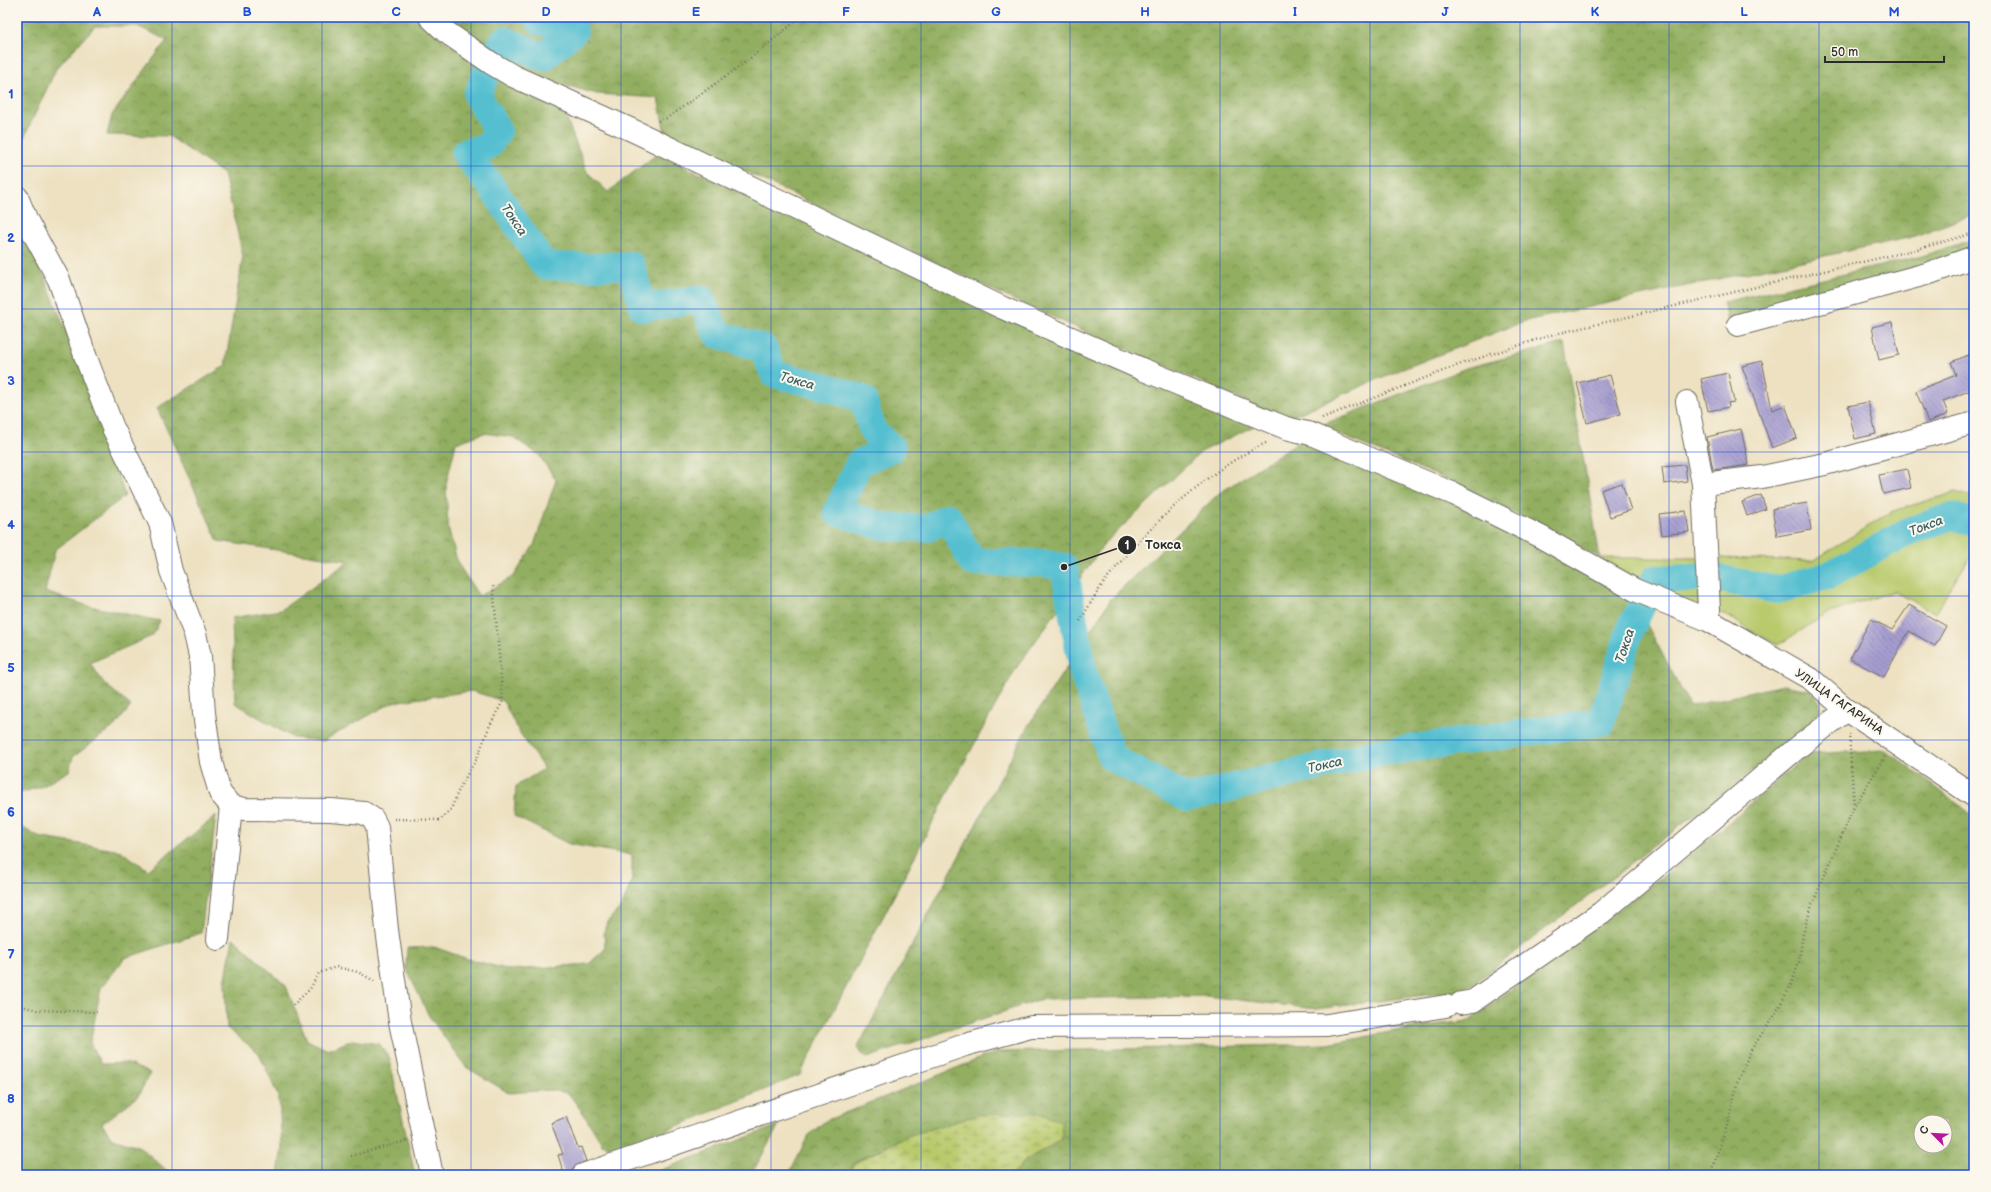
<svg xmlns="http://www.w3.org/2000/svg" width="1991" height="1192" viewBox="0 0 1991 1192" font-family="'Balsamiq Sans',sans-serif">
<defs>
<pattern id="forest-crowns" width="20" height="18" patternUnits="userSpaceOnUse"><rect width="20" height="18" fill="#92ae60"/><path d="M2 6a3 3 0 1 1 6 0M12 15a3 3 0 1 1 6 0" fill="none" stroke="#778e4f"/></pattern>
<pattern id="wetland-marsh" width="20" height="14" patternUnits="userSpaceOnUse"><rect width="20" height="14" fill="#b9ca6d"/><path d="M1 5h8M5 5V1M11 12h8M15 12V8" fill="none" stroke="#97a45a"/></pattern>
<pattern id="building-back-hatch" width="6" height="6" patternUnits="userSpaceOnUse"><rect width="6" height="6" fill="#a69dd0"/><path d="M-1 5l2 2M0 0l6 6M5-1l2 2" fill="none" stroke="#8780a9"/></pattern>
</defs>
<rect width="100%" height="100%" fill="#fbf7ec"/>
<filter id="ink" filterUnits="userSpaceOnUse"><feTurbulence type="fractalNoise" baseFrequency=".025" numOctaves="2"/><feDisplacementMap in="SourceGraphic" scale="8" xChannelSelector="R" yChannelSelector="G"/><feConvolveMatrix kernelMatrix="1 2 1 2 8 2 1 2 1" color-interpolation-filters="sRGB"/></filter>
<filter id="wash" filterUnits="userSpaceOnUse"><feTurbulence type="fractalNoise" baseFrequency=".012" numOctaves="4" result="noise"/><feDisplacementMap in="SourceGraphic" scale="16" xChannelSelector="R" yChannelSelector="G"/><feGaussianBlur stdDeviation="0.9" result="paint"/><feColorMatrix in="noise" values="0 0 0 0 0 0 0 0 0 0 0 0 0 0 0 0 0 1.4 0 .05"/><feComposite in="paint" operator="in"/></filter>
<g filter="url(#wash)">
<rect width="100%" height="100%" fill="#ede1c1"/>
<path fill="#b9ca6d" stroke="#727a4c" d="M1956 492 1974 498V551L1935 613 1894 591 1827 614 1778 645 1719 612 1688 602 1613 567 1600 558H1719L1813 561 1890 512Z"/>
<g fill="url(#forest-crowns)" stroke="#5e6c46" fill-rule="evenodd">
<path d="M17 17H418L443 40 507 82 565 115 587 172 608 192 657 154 1254 426 1201 452 1105 543 1015 670 959 772 800 1075 620 1150 602 1144 581 1110 568 1093 550 1090 509 1093 466 1067 429 1016 406 968 407 948 434 947 468 959 510 970 589 964 605 949 604 932 607 922 622 906 632 880V855L569 844 514 816 516 786 544 769 518 730 503 701 472 691 393 702 323 741 293 738 235 703 232 618 281 610 349 561 218 541 157 408 225 366 243 256 224 174 169 136 107 135 112 115 167 40 137 26H95L56 69 23 140 17 129ZM484 433 513 437 539 455 556 480 534 545 514 576 479 596 458 564 448 527 446 484 456 443Z"/>
<path d="M438 17H515L503 46 517 17H1974V214L1912 237 1525 321 1385 376 1286 419 1014 300 665 133 658 98 597 94 517 72Z"/>
<path d="M17 210 88 385 125 496 55 550 45 592 85 605 160 621 152 636 90 663 104 683 131 706 116 725 73 757 69 771 43 786 17 794Z"/>
<path d="M1974 239V252L1943 263 1728 320 1723 302 1919 257Z"/>
<path d="M1564 343 1600 558 1460 485 1319 426 1466 368Z"/>
<path d="M1301 440 1449 502 1629 591 1690 706 1783 685 1810 690 1820 702 1819 723 1781 749 1465 990 1316 1009 1206 996 1041 999 867 1058 857 1049 1028 726 1111 599 1218 494Z"/>
<path d="M1886 750 1974 816V1175H1012L1026 1160 1062 1139 978 1115 904 1137 855 1162 847 1175 789 1174 808 1136 825 1121 996 1052 1328 1044 1416 1027 1469 1021 1686 859 1808 754ZM1921 1122H1945V1146H1921Z"/>
<path d="M216 816 201 933 125 958 101 988 90 1043 101 1064 126 1063 150 1073 138 1096 102 1124 112 1138 139 1146 172 1175H17V824L38 837 121 851 148 870Z"/>
<path d="M233 938 286 986 307 1040 328 1050 352 1040 379 1044 389 1057 415 1175H278L282 1146 279 1098 259 1053 227 1028 225 984Z"/>
<path d="M779 1125 751 1175H648Z"/>
</g>
<path fill="url(#wetland-marsh)" stroke="#727a4c" d="M1039 1113 1061 1122 1062 1139 1026 1160 1012 1175H847L855 1163 904 1137 978 1115Z"/>
<g fill="none" stroke-linecap="round" stroke-linejoin="round">
<path stroke="#54bfd0" stroke-width="28" d="M539 17 540 21 574 31 544 57 504 40 491 63 477 95 498 131 488 146 465 153 491 186 545 266 593 267 631 265 643 308 701 299 717 334 763 348 774 374 823 386 863 399 873 432 892 448 859 463 837 512 886 527 928 528 948 517 972 562 1042 563 1064 567 1084 675 1112 758 1187 798 1377 753 1601 722 1631 627 1655 579 1693 578 1707 576 1777 590 1827 576 1912 530 1952 516 1974 523"/>
</g>
<g id="blocks">
<g fill="url(#building-back-hatch)">
<path d="M1892 322 1899 355 1879 360 1872 327Z"/>
<path d="M1971 354 1974 363V389L1943 401 1948 414 1928 422 1916 391 1956 375 1951 362Z"/>
<path d="M1762 361 1772 410 1785 405 1797 438 1772 448 1742 366Z"/>
<path d="M1728 373 1734 402 1728 403 1729 407 1708 411 1701 379Z"/>
<path d="M1610 375 1621 414 1587 423 1577 383Z"/>
<path d="M1868 402 1876 434 1855 439 1848 406Z"/>
<path d="M1741 429 1749 465 1713 470 1707 437Z"/>
<path d="M1685 465 1687 481 1664 484 1662 467Z"/>
<path d="M1907 469 1911 488 1883 494 1879 475Z"/>
<path d="M1622 483 1631 510 1610 517 1601 490Z"/>
<path d="M1761 495 1766 509 1747 516 1742 502Z"/>
<path d="M1807 503 1811 530 1777 536 1772 509Z"/>
<path d="M1686 511 1689 532 1662 535 1659 514Z"/>
<path d="M1909 605 1946 626 1935 646 1909 631 1884 677 1850 659 1871 619 1892 630Z"/>
<path d="M566 1117 578 1148 581 1147 586 1161 574 1167 571 1172 564 1174 558 1155 563 1154 551 1123Z"/>
</g>
</g>
</g>
<g filter="url(#ink)">
<use href="#blocks" fill-opacity="0" stroke="#6f6b60" stroke-width="1"/>
<g fill="none" stroke-linecap="round" stroke-linejoin="round">
<g stroke="#6f6b60" stroke-width="24">
<g id="minor">
<path d="M430 17 446 32 491 63 513 76 634 131 1003 308 1144 370 1286 428 1311 434 1454 494 1541 537 1635 590 1708 620 1811 679 1847 710 1974 796"/>
<path d="M17 197 27 221 59 280 86 358 113 428 160 523 171 571 195 634 200 656 204 713 211 762 220 793 231 806 244 809 331 810 364 813 373 819 377 827 387 930 400 1022 432 1175"/>
<path d="M1738 325 1930 273 1974 257"/>
<path d="M1687 402 1703 484"/>
<path d="M1708 620 1709 610 1703 484 1762 477 1825 464 1974 423"/>
<path d="M218 939 231 806"/>
<path d="M1461 1003 1473 1001 1601 913 1797 748 1847 710"/>
<path d="M583 1175 965 1045 1031 1027 1327 1025 1446 1006"/>
</g>
</g>
<g stroke="#6f6b60" stroke-width="2.5" stroke-dasharray="1 3" stroke-linecap="butt">
<path d="M658 121 667 118 743 64 801 17"/>
<path d="M1322 418 1461 364 1551 335 1918 249 1974 233"/>
<path d="M1080 621C1089 606 1098 590 1108 577 1152 524 1205 471 1268 442"/>
<path d="M1849 734 1854 806"/>
<path d="M394 819 440 820 451 809 460 787 477 758 490 725 503 701 493 584"/>
<path d="M17 1005 37 1010 97 1012"/>
<path d="M293 1005 310 989 319 973 336 967 358 972 376 982"/>
<path d="M351 1156 406 1141"/>
<path d="M1710 1175 1728 1123 1738 1080 1751 1050 1774 1016 1791 985 1799 962 1803 934 1812 905 1854 807 1885 756"/>
</g>
<use href="#minor" stroke="#fff" stroke-width="22"/>
</g>
</g>
<path fill="none" stroke="#1d4ed8" stroke-width="1" stroke-opacity="0.55" d="M172 17V1175M322 17V1175M471 17V1175M621 17V1175M771 17V1175M921 17V1175M1070 17V1175M1220 17V1175M1370 17V1175M1520 17V1175M1669 17V1175M1819 17V1175M17 166H1974M17 309H1974M17 452H1974M17 596H1974M17 740H1974M17 883H1974M17 1026H1974"/>
<g text-anchor="middle" dominant-baseline="central" stroke-width="4" stroke-linejoin="round" paint-order="stroke">
<g font-size="12" fill="#2b2b2b" stroke="#fbf7ec">
<text transform="translate(1839 702) rotate(35)">УЛИЦА ГАГАРИНА</text>
</g>
<g font-size="13" font-style="italic" fill="#395f65" stroke="#fbf7ec">
<text transform="translate(514 220) rotate(56)">Токса</text>
<text transform="translate(797 381) rotate(16)">Токса</text>
<text transform="translate(1926 526) rotate(-21)">Токса</text>
<text transform="translate(1625 646) rotate(-72)">Токса</text>
<text transform="translate(1325 765) rotate(-13)">Токса</text>
</g>
</g>
<path fill="none" stroke="#2b2b2b" stroke-width="1.5" d="M1064 567L1127 545"/>
<g fill="#2b2b2b" stroke="#fbf7ec" stroke-width="1.5">
<circle cx="1064" cy="567" r="4"/>
<circle cx="1127" cy="545" r="10"/>
</g>
<g font-size="12" text-anchor="middle" font-weight="bold" fill="#fff">
<text x="1127" y="549">1</text>
</g>
<g font-size="13" text-anchor="middle" font-weight="bold" fill="#2b2b2b" stroke="#fbf7ec" stroke-width="4" stroke-linejoin="round" paint-order="stroke">
<text x="1163" y="549">Токса</text>
</g>
<rect width="1991" height="1192" fill="none" stroke="#fbf7ec" stroke-width="44"/>
<g transform="translate(1933 1134) rotate(294)"><circle r="19" fill="#fbf7ec" stroke="#a8a59f"/>
<path d="M0-3L7 15L0 10L-7 15Z" fill="#b5179e"/>
<text y="-6" font-size="11" font-weight="bold" text-anchor="middle" fill="#2b2b2b">С</text>
</g>
<path d="M1825 56v6h119v-6" fill="none" stroke="#2b2b2b" stroke-width="2"/>
<text x="1831" y="56" font-size="12" fill="#2b2b2b" stroke="#fbf7ec" stroke-width="3" paint-order="stroke">50 m</text>
<rect x="22" y="22" width="1947" height="1148" fill="none" stroke="#1d4ed8" stroke-width="1.5"/>
<g font-size="13" text-anchor="middle" font-weight="bold" fill="#1d4ed8">
<text x="97" y="16">A</text>
<text x="247" y="16">B</text>
<text x="396" y="16">C</text>
<text x="546" y="16">D</text>
<text x="696" y="16">E</text>
<text x="846" y="16">F</text>
<text x="996" y="16">G</text>
<text x="1145" y="16">H</text>
<text x="1295" y="16">I</text>
<text x="1445" y="16">J</text>
<text x="1595" y="16">K</text>
<text x="1744" y="16">L</text>
<text x="1894" y="16">M</text>
<text x="11" y="98">1</text>
<text x="11" y="242">2</text>
<text x="11" y="385">3</text>
<text x="11" y="529">4</text>
<text x="11" y="672">5</text>
<text x="11" y="816">6</text>
<text x="11" y="959">7</text>
<text x="11" y="1103">8</text>
</g>
</svg>
